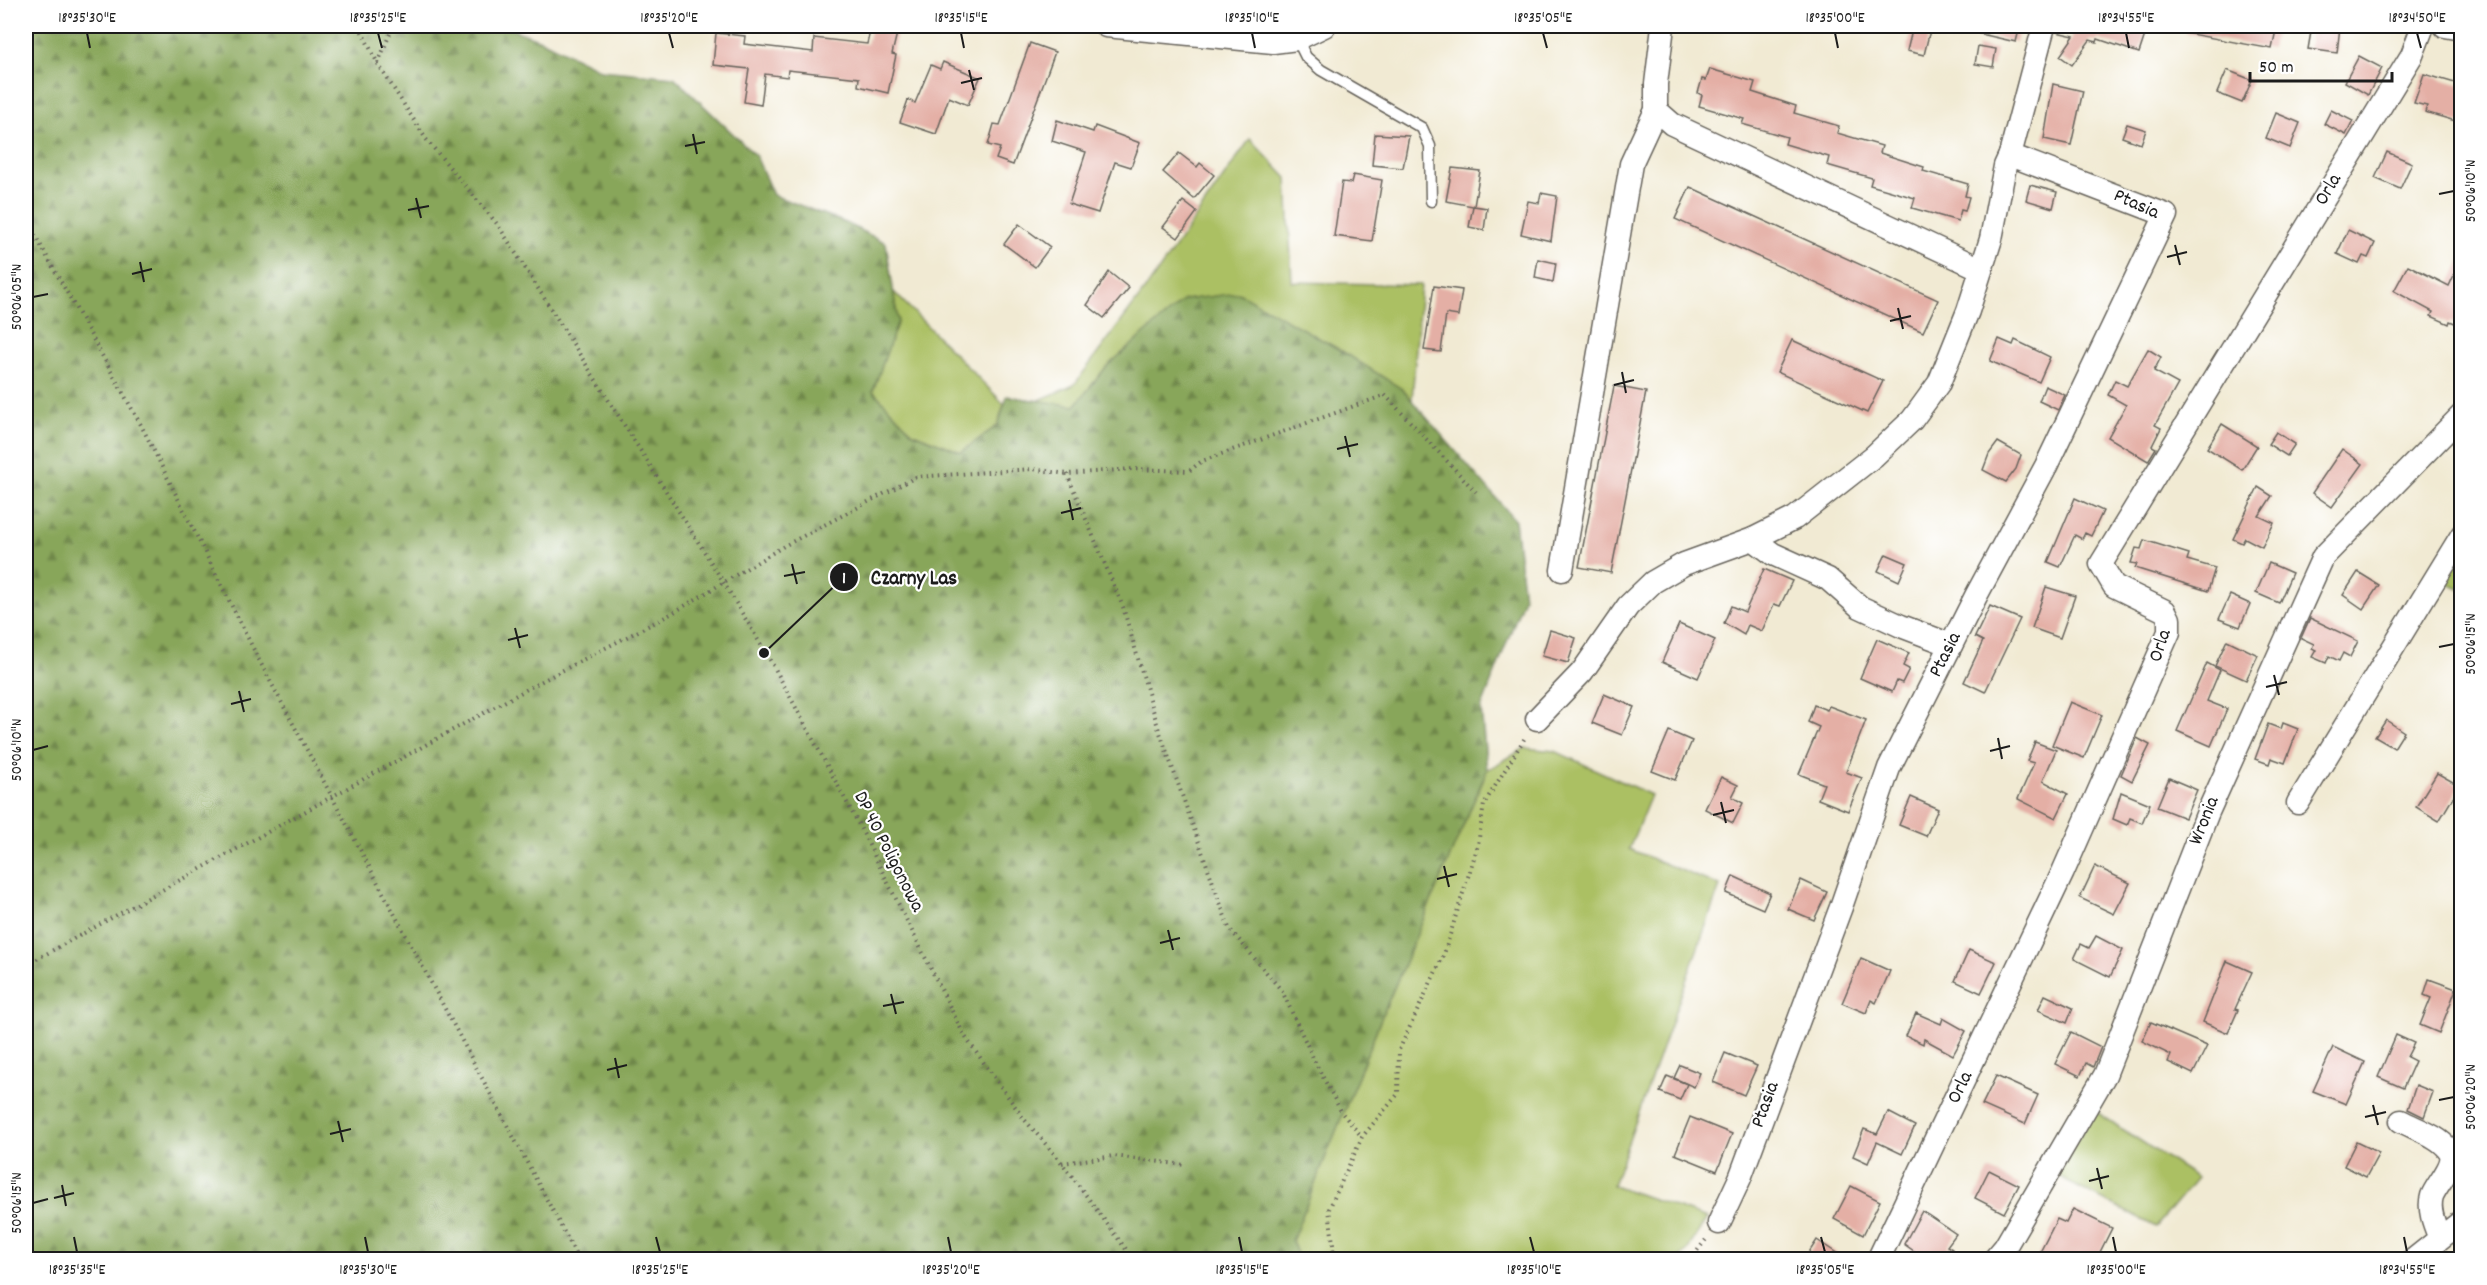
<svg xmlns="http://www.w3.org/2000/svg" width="2487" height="1285" viewBox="0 0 2487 1285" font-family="Dekko,sans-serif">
<defs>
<pattern id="forest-firs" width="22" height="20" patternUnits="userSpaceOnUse" patternTransform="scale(1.5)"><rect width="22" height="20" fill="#88a65a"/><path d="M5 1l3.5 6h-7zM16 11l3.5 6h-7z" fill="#6e864a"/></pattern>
</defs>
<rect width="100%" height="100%" fill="#fff"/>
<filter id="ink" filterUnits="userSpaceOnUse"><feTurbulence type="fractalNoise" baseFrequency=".0167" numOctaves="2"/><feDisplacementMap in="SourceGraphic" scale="12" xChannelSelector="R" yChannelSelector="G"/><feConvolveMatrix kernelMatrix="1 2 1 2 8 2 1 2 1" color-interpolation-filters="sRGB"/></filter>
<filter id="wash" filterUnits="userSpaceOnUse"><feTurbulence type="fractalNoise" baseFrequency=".008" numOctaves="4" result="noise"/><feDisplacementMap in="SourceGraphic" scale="24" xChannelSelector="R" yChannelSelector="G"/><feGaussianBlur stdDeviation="1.35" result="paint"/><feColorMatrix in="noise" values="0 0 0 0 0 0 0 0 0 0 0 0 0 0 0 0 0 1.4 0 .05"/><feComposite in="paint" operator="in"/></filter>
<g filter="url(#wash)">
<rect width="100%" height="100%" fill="#f1ead3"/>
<g fill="#abc064" stroke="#646e40" stroke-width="1.5">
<path d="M1250 139 1287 178 1292 282 1421 285 1412 400 1402 389 1107 366 1075 406 1037 401 1074 385 1150 283Z"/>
<path d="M893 291 1004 404 998 425 961 452 913 433 873 391 897 321Z"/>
<path d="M2461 547V590L2440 580Z"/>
<path d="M1525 748 1555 751 1651 795 1629 849 1720 886 1613 1185 1707 1218 1687 1251 1678 1260H1299L1292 1241 1382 1016 1487 770Z"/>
<path d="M2095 1111 2197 1178 2156 1227 2054 1175Z"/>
</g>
<path fill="url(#forest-firs)" stroke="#52613b" stroke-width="1.5" d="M26 26H503L541 40 601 70 674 77 756 156 773 195 846 223 886 243 898 321 873 391 913 433 961 452 998 425 1007 396 1075 406 1107 366 1184 300 1239 293 1342 351 1402 389 1515 520 1524 598 1481 709 1487 770 1382 1016 1292 1241 1299 1259H26Z"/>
<g id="blocks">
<g fill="#e4afa5">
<path d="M1913 26H1931L1924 55 1907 51Z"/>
<path d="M1973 26H2020L2016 42 1972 32Z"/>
<path d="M2057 26H2148L2139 53 2098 39 2097 42 2090 40 2072 65 2060 56 2074 36 2056 32Z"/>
<path d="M2185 26H2253L2276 30 2272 49 2185 33Z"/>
<path d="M2312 26 2340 27 2337 53 2308 49Z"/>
<path d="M871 27 897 33 892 54 896 55 888 93 858 86 859 78 788 70 787 77 765 74 761 105 744 102 749 69 713 65 716 33 745 36 744 44 813 52 814 38 867 44Z"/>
<path d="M1030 43 1055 52 1013 165 996 159 1000 148 988 145 994 124 1000 125Z"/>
<path d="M1978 46 1996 49 1993 67 1975 64Z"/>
<path d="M2359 56 2382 68 2368 95 2345 82Z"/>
<path d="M943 62 980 78 968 105 949 97 936 134 900 122 908 100 915 103 931 65 940 69Z"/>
<path d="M1710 69 1755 82 1752 92 1796 106 1794 113 1839 126 1837 133 1882 146 1880 153 1924 167 1923 171 1968 184 1965 196 1969 197 1965 211 1961 210 1958 221 1912 208 1915 198 1870 185 1872 178 1827 165 1829 157 1785 144 1787 137 1742 124 1744 119 1699 106 1702 95 1698 93 1702 79 1706 80Z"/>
<path d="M2227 70 2252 80 2242 103 2217 93Z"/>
<path d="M2424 74 2462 85V123L2425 112 2427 106 2414 103Z"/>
<path d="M2053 84 2083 91 2071 145 2044 139Z"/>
<path d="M2331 110 2353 121 2346 135 2324 124Z"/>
<path d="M2276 113 2300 123 2290 148 2266 138Z"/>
<path d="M1057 120 1093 132 1095 126 1140 143 1131 167 1115 162 1098 213 1069 204 1086 152 1052 141Z"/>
<path d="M2127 124 2146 130 2141 144 2122 137Z"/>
<path d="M1375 134 1409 136 1403 168 1372 165Z"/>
<path d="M2387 152 2412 163 2400 189 2375 178Z"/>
<path d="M1179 153 1197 167 1200 163 1214 175 1194 199 1163 172Z"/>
<path d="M1452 168 1480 171 1474 206 1487 208 1484 230 1469 227 1473 206 1446 201Z"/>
<path d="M1353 175 1382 180 1372 241 1334 236 1342 182 1351 183Z"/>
<path d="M2030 185 2057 192 2053 208 2026 200Z"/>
<path d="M1690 187 1938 300 1923 332 1675 219Z"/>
<path d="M1541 193 1557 196 1551 241 1521 234 1528 201 1539 203Z"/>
<path d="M1183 201 1197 212 1178 238 1163 227Z"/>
<path d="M1019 224 1050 247 1035 267 1004 244Z"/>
<path d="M2348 230 2375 243 2368 258 2363 256 2359 264 2337 254Z"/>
<path d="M2462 258V326L2450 321 2449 324 2431 316 2433 312 2394 291 2408 265 2449 286Z"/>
<path d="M1538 259 1556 263 1553 282 1535 278Z"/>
<path d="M1109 272 1129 288 1104 318 1087 305Z"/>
<path d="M1434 286 1462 290 1458 316 1446 314 1441 352 1424 350Z"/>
<path d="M1999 339 2013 345 2015 340 2050 357 2039 382 1990 361Z"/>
<path d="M1792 340 1883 381 1867 413 1777 372Z"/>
<path d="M2148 349 2161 357 2154 371 2178 384 2155 425 2161 428 2152 446 2156 448 2148 461 2108 437 2126 405 2108 395 2115 380 2127 386Z"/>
<path d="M1614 386 1646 392 1611 573 1579 567Z"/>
<path d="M2045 386 2065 395 2058 410 2039 401Z"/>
<path d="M2222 424 2257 446 2242 470 2207 448Z"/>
<path d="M2276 432 2295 444 2287 456 2268 444Z"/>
<path d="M1998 442 2021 455 2016 469 2006 482 1983 470 1989 454Z"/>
<path d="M2342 449 2363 464 2332 507 2312 493Z"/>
<path d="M2258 487 2272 496 2259 516 2274 523 2262 547 2245 538 2242 543 2233 539Z"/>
<path d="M2075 498 2103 511 2091 536 2085 533 2082 539 2075 535 2060 567 2048 562Z"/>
<path d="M2144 540 2189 554 2187 560 2215 568 2208 591 2135 568 2137 564 2131 563 2136 548 2141 549Z"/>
<path d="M1886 554 1907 563 1899 581 1878 571Z"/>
<path d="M2269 563 2292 573 2279 603 2256 593Z"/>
<path d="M1764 569 1792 581 1780 606 1774 604 1762 631 1748 625 1744 635 1724 623 1731 606 1745 612Z"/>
<path d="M2358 572 2379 585 2363 609 2343 595Z"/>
<path d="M2046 587 2075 596 2060 638 2032 628Z"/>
<path d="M2230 595 2250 604 2240 627 2219 619Z"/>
<path d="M1990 606 2020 619 1985 692 1964 682 1983 641 1975 637Z"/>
<path d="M2310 618 2358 641 2350 657 2343 653 2339 661 2329 656 2326 663 2312 657 2316 650 2312 648 2314 644 2301 638Z"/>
<path d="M1679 624 1715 640 1698 678 1662 662Z"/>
<path d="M1550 630 1576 638 1568 663 1542 656Z"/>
<path d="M1877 639 1909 653 1903 666 1909 669 1902 683 1897 681 1892 692 1860 678Z"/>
<path d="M2227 640 2258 655 2246 680 2215 666Z"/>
<path d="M2207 663 2220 670 2207 701 2227 709 2211 746 2177 731Z"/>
<path d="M1604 694 1634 707 1622 735 1592 723Z"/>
<path d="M2070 702 2102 715 2084 758 2052 745Z"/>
<path d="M1814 705 1827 710 1829 706 1866 720 1846 772 1862 778 1848 811 1818 799 1824 784 1799 774 1819 727 1808 722Z"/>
<path d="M2386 720 2404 732 2394 748 2375 737Z"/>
<path d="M2283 723 2298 729 2285 763 2271 758 2269 764 2255 759 2268 724 2281 729Z"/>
<path d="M1669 731 1692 741 1675 780 1652 771Z"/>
<path d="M2137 738 2150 745 2132 781 2121 775Z"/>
<path d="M2035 742 2056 750 2043 781 2068 794 2056 818 2018 799 2034 763 2027 761Z"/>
<path d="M2437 773 2460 786 2439 821 2416 807Z"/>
<path d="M1721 777 1738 785 1732 797 1743 803 1733 823 1705 809Z"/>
<path d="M2169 778 2197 790 2185 818 2157 807Z"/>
<path d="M2121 792 2150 804 2142 823 2130 818 2127 825 2113 819Z"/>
<path d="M1911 797 1938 809 1926 836 1899 825Z"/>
<path d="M2095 866 2130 883 2114 914 2080 898Z"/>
<path d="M1733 876 1770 893 1763 909 1726 893Z"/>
<path d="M1801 880 1827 892 1814 920 1788 909Z"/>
<path d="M2096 936 2123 950 2110 977 2074 959 2081 944 2089 948Z"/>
<path d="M1969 950 1996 962 1981 993 1955 981Z"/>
<path d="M1861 958 1890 971 1876 1003 1871 1000 1866 1013 1842 1003Z"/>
<path d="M2227 961 2252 972 2235 1009 2238 1010 2228 1033 2203 1022Z"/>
<path d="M2429 979 2456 989 2439 1033 2420 1025 2431 998 2424 995Z"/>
<path d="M2045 995 2073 1008 2067 1023 2038 1010Z"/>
<path d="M1916 1013 1941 1024 1943 1018 1966 1031 1953 1055 1924 1039 1923 1044 1906 1036Z"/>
<path d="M2151 1022 2207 1046 2193 1074 2168 1062 2171 1055 2142 1041Z"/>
<path d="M2071 1032 2101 1047 2093 1067 2086 1063 2080 1076 2055 1064Z"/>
<path d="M2396 1035 2414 1043 2407 1057 2415 1061 2403 1088 2378 1077Z"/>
<path d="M2333 1047 2365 1062 2346 1104 2313 1091Z"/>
<path d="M1725 1053 1757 1066 1744 1095 1713 1082Z"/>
<path d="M1680 1065 1700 1073 1694 1087 1674 1078Z"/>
<path d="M1667 1076 1687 1084 1680 1100 1660 1092Z"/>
<path d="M1996 1076 2038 1095 2025 1124 1982 1105Z"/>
<path d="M2416 1085 2433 1092 2424 1117 2408 1109Z"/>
<path d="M1888 1112 1915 1126 1902 1154 1877 1142 1868 1163 1853 1156 1864 1129 1877 1134Z"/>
<path d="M1690 1117 1732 1134 1717 1171 1675 1154Z"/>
<path d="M2356 1142 2379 1153 2366 1177 2344 1166Z"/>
<path d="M1989 1170 2019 1185 2004 1213 1975 1198Z"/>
<path d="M1851 1186 1880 1201 1863 1235 1834 1219Z"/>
<path d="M2073 1209 2112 1228 2096 1260H2036L2057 1219 2066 1223Z"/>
<path d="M1922 1211 1956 1234 1947 1246 1952 1249 1945 1260H1927L1904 1244Z"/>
<path d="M1817 1240 1847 1260H1804Z"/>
</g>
</g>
</g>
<g filter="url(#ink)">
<use href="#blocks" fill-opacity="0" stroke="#67645c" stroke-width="1.5"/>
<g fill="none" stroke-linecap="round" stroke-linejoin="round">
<g stroke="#67645c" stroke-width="13">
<path id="lane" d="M1297 39 1306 57 1321 70 1422 128 1430 146 1431 201"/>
</g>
<g stroke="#67645c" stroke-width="25">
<g id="street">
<path d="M1106 26 1273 42 1297 39 1324 26"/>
<path d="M2445 26 2462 29"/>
<path d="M1656 110 1672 124 1981 269"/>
<path d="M1753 539 1773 554 1828 579 1860 607 1901 626 1951 645"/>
<path d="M1562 570 1631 164 1656 110V84L1663 26"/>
<path d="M1537 719 1582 672 1628 606 1653 582 1684 564 1753 539 1795 518 1874 456 1912 420 1939 383 1968 311 1991 239 2005 166 2010 155"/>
<path d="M2298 803 2462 535"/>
<path d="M2401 1121C2416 1129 2439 1136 2449 1150 2458 1163 2437 1183 2432 1196 2428 1209 2434 1224 2439 1236"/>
<path d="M1719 1223 1740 1178 1841 907 1889 768 1976 596 2046 466 2166 215 2010 155 2044 26"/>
<path d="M1878 1260 2063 872 2169 632V619L2165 611 2114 586 2101 564 2412 55 2423 26"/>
<path d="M1994 1260 2005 1247 2105 1075 2208 812 2323 557 2462 415"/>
<path d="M2413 1260 2462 1221"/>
</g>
</g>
<g stroke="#67645c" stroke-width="4" stroke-dasharray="1.5 4.5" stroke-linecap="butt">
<path d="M359 26 378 64 426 139 498 225 724 583 773 665 858 823 964 1035 1024 1119 1062 1163 1134 1260"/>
<path d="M378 63 393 26"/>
<path d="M26 219 141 425 259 660 579 1260"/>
<path d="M1067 474 1123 607 1158 727 1229 928 1282 991 1316 1064 1342 1113 1362 1137"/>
<path d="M26 965 540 682 671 614 784 546 916 477 1032 469 1067 474 1132 469 1189 471 1202 461 1385 395 1476 492"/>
<path d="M1062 1163 1114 1156 1185 1165"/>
<path d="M1327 1260 1334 1253 1329 1209 1362 1137 1398 1094 1399 1050 1444 954 1478 845 1484 804 1526 736"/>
<path d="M1690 1260 1708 1237"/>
</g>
<use href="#lane" stroke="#fff" stroke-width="10"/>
<use href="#street" stroke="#fff" stroke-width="22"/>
</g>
</g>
<path fill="none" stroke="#1c1c1c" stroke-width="2" d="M87 33 90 48M378 33 382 48M669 33 673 48M961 33 964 48M1252 33 1255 48M1543 33 1547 48M1835 33 1838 48M2126 33 2129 48M2417 33 2421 48M969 70 974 90M961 83 982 78M693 134 697 154M685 146 705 142M2439 194 2454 191M416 198 421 218M408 210 429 206M2175 245 2180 265M2167 257 2187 252M140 262 144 282M132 274 152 269M33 297 48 294M1898 308 1903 329M1890 321 1911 316M1622 372 1626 393M1614 385 1634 380M1345 436 1350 457M1337 449 1358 444M1069 500 1073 520M1061 513 1081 508M792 564 797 584M784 576 805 572M515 628 520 648M508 640 528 635M2439 647 2454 644M2274 675 2279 695M2266 687 2287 682M239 691 244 712M231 704 251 699M1998 738 2002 759M33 750 48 746M1990 751 2010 746M1721 802 1726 823M1713 815 1734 810M1444 866 1449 887M1437 879 1457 874M1168 930 1173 950M1160 943 1180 938M891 994 896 1014M883 1006 904 1002M615 1058 619 1078M607 1070 627 1065M2439 1100 2454 1097M2373 1105 2378 1125M2365 1117 2386 1112M338 1121 343 1142M330 1134 351 1129M2097 1168 2102 1189M2089 1181 2109 1176M62 1185 66 1206M54 1198 74 1193M33 1203 48 1199M74 1237 77 1252M365 1237 368 1252M656 1237 660 1252M948 1237 951 1252M1239 1237 1242 1252M1530 1237 1534 1252M1821 1237 1825 1252M2113 1237 2116 1252M2404 1237 2407 1252"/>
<g text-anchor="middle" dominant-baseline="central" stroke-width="4.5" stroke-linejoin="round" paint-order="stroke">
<g font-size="20" fill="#1c1c1c" stroke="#fff">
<text transform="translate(2329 190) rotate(-59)">Orla</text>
<text transform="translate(2136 205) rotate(24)">Ptasia</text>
<text transform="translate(2161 646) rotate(-71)">Orla</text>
<text transform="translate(1946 655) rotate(-63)">Ptasia</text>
<text transform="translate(2205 821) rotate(-68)">Wronia</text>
<text transform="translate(888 852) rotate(63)">DP 40 Poligonowa</text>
<text transform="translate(1961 1088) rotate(-64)">Orla</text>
<text transform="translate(1766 1105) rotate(-70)">Ptasia</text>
</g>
</g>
<path fill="none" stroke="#1c1c1c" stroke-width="2" d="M764 653L844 577"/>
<g fill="#1c1c1c" stroke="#fff" stroke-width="2">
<circle cx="764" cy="653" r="6"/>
<circle cx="844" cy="577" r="15"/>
</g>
<g font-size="18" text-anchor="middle" font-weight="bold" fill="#fff">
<text x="844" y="583">1</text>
</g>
<g font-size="21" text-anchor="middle" font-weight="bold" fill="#1c1c1c" stroke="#fff" stroke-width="4.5" stroke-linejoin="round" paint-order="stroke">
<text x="914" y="584">Czarny Las</text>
</g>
<rect width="2487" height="1285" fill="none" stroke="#fff" stroke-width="66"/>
<path d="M2250 72v9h142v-9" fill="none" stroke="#1c1c1c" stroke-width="3"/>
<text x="2259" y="72" font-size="18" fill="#1c1c1c" stroke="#ffffff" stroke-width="4.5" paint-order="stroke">50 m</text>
<rect x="33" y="33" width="2421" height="1219" fill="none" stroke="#1c1c1c" stroke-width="2"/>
<g font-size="15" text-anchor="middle" fill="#1c1c1c">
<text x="87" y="22">18°35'30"E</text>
<text x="378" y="22">18°35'25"E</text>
<text x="669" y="22">18°35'20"E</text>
<text x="961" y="22">18°35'15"E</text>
<text x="1252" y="22">18°35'10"E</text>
<text x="1543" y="22">18°35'05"E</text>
<text x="1835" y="22">18°35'00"E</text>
<text x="2126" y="22">18°34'55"E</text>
<text x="2417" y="22">18°34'50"E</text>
<text transform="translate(2470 191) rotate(-90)" y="5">50°06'10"N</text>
<text transform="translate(16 297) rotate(-90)" y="5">50°06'05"N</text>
<text transform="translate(2470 644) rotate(-90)" y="5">50°06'15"N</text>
<text transform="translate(16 750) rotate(-90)" y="5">50°06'10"N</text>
<text transform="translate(2470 1097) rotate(-90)" y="5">50°06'20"N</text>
<text transform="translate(16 1203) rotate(-90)" y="5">50°06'15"N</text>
<text x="77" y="1274">18°35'35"E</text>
<text x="368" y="1274">18°35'30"E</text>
<text x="660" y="1274">18°35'25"E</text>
<text x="951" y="1274">18°35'20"E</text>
<text x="1242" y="1274">18°35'15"E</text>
<text x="1534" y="1274">18°35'10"E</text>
<text x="1825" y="1274">18°35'05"E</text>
<text x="2116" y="1274">18°35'00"E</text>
<text x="2407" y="1274">18°34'55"E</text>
</g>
</svg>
